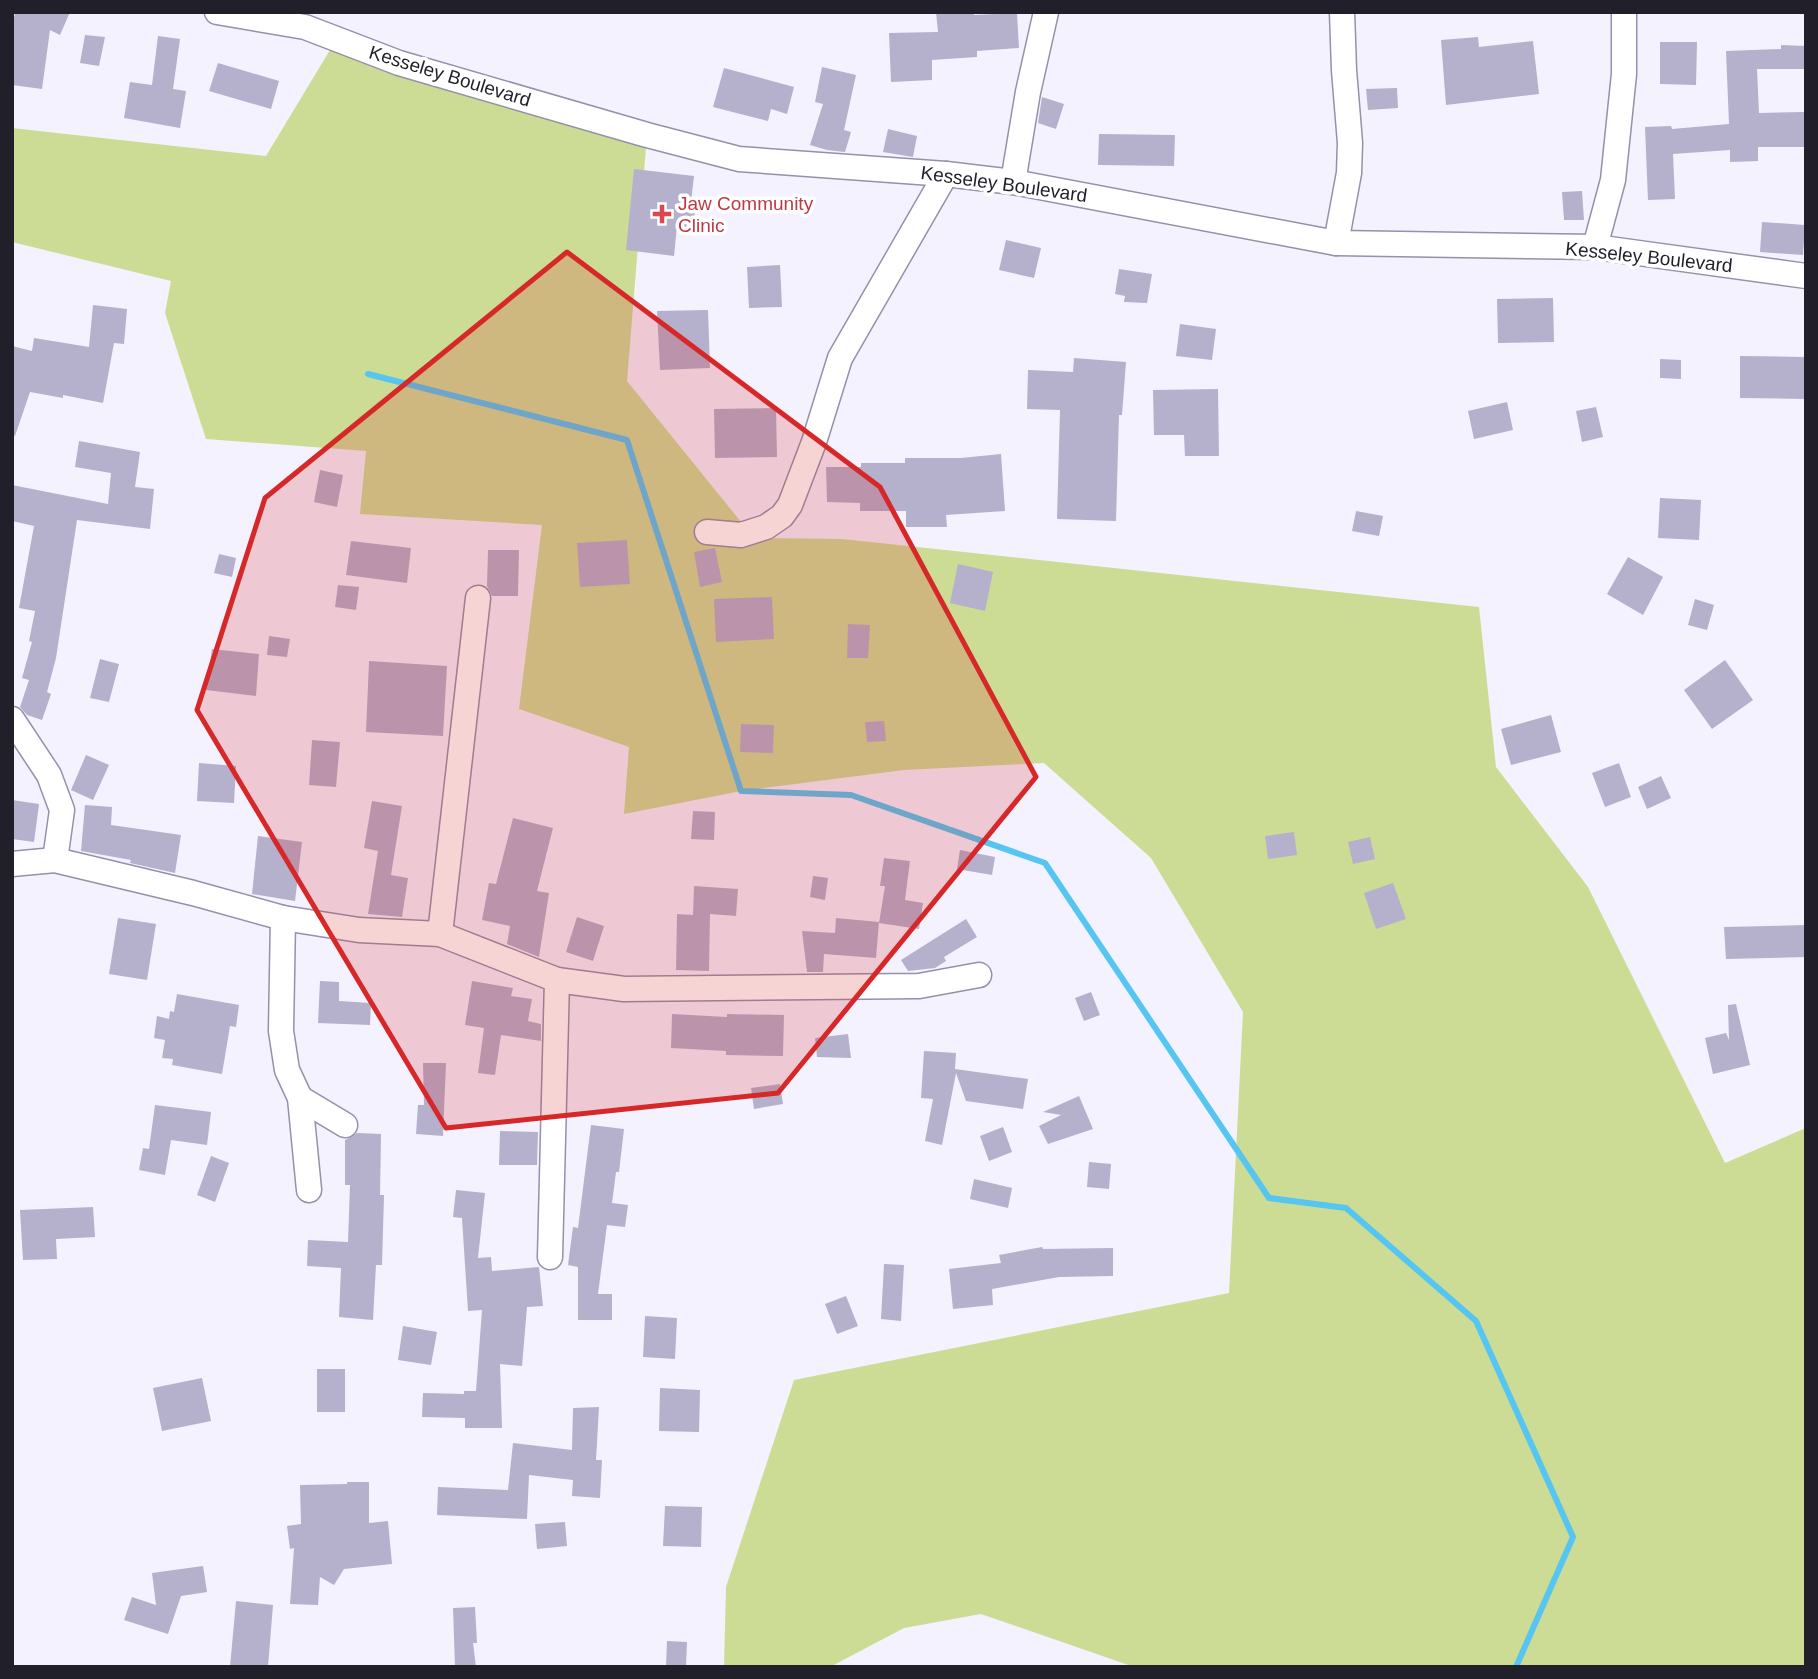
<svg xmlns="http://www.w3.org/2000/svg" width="1818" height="1679" viewBox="0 0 1818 1679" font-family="Helvetica,sans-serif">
<rect width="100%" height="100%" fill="#f4f2fe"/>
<path fill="#ccdc95" d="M330 50 399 63 647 135 627 381 754 538 842 539 1479 607 1496 767 1588 887 1725 1163 1806 1128V1663L1801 1667H1134L981 1614 904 1628 830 1667H724L726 1587 794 1380 1229 1293 1243 1012 1151 858 1044 763 904 770 741 791 624 814 629 747 519 709 542 525 360 514 366 451 206 439 165 313 171 281 12 242V128L266 156Z"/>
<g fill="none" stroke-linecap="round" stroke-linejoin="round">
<path stroke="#56c5f1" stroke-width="6" d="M368 374 627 440 741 791 851 795 1045 863 1269 1198 1346 1208 1476 1321 1573 1537 1516 1667"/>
</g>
<g fill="#b5b0cc">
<path d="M12 12H70L60 35 50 30 42 89 12 85V21L15 15Z"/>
<path d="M936 12H974V15L1017 13 1019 48 977 51V57L932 60V80L891 82 889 33 938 32Z"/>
<path d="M85 35 105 37 99 66 80 63Z"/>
<path d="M158 36 180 39 173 89 186 91 180 128 124 118 130 82 152 85Z"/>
<path d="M1478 37 1479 47 1533 41 1539 94 1446 105 1441 40Z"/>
<path d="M1660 42H1697L1696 85 1660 84Z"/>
<path d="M1781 45 1806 46V69H1757L1759 113 1806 112V147H1758V161L1730 162V150L1673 154 1675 199 1648 200 1645 127 1671 126 1672 129 1729 124 1726 51 1781 49Z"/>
<path d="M218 63 279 81 271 109 209 91Z"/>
<path d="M822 67 856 75 844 130 851 132 845 152 827 150 810 145 823 104 815 102Z"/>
<path d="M724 68 794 87 787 114 771 109 768 121 713 107Z"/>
<path d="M1397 88 1398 108 1368 110 1366 89Z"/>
<path d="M1042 97 1064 104 1056 129 1038 123Z"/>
<path d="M888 129 917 136 913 157 883 152Z"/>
<path d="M1099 134 1175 135 1174 166 1098 165Z"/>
<path d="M634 169 694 176 691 202H696L693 228 677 226 674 256 626 250Z"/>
<path d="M1582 191 1584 220H1564L1562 192Z"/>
<path d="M1762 222 1805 225 1803 255 1760 252Z"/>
<path d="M1006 240 1041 248 1034 278 999 270Z"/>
<path d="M780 265 782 307 749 308 747 267Z"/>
<path d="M1119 269 1152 274 1147 303 1124 302 1125 296 1115 294Z"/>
<path d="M1553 298 1554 342 1498 343 1497 299Z"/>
<path d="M93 305 127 309 124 344 114 343 103 403 63 395V398L30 392 15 436 12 435V346L32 351 34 338 89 347Z"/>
<path d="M708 310 710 368 660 370 657 311Z"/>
<path d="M1180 324 1216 329 1212 360 1176 356Z"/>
<path d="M1740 356 1806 357V399L1740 398Z"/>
<path d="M1074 358 1126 362 1122 415H1119L1116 521 1057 519 1060 410 1027 409 1028 370 1073 372Z"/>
<path d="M1660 359 1681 360V379L1660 378Z"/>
<path d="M1218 389 1219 456H1185L1184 435H1154L1153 390Z"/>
<path d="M1507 402 1513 430 1474 439 1468 411Z"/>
<path d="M1596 407 1603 437 1582 442 1576 411Z"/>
<path d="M776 408 777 457 715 458 714 409Z"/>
<path d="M79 441 140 452 135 487 154 489 150 529 77 520 56 658 47 692 51 694 42 720 27 715 20 707 29 680 22 678 32 642 29 641 35 611 19 608 34 526 12 521V485L108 504 111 473 75 467Z"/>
<path d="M1001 454 1005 511 946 515 947 527H906V511H860V503L827 502 826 467H861V463H905V458H961Z"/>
<path d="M320 470 343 475 337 507 314 502Z"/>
<path d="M1660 498 1701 500 1699 540 1658 538Z"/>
<path d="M1356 511 1383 516 1379 536 1352 531Z"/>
<path d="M627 540 630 584 580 587 577 543Z"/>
<path d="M351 541 411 548 407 583 346 575Z"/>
<path d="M715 548 722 582 700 587 694 552Z"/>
<path d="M488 550H519L518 596H492L487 586Z"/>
<path d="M219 554 236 558 232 577 214 573Z"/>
<path d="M1628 557 1663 577 1643 615 1607 594Z"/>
<path d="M958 564 993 572 985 611 950 603Z"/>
<path d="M338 585 359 587 356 610 335 607Z"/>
<path d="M772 597 774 639 716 642 714 599Z"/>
<path d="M1695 599 1714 605 1707 630 1688 625Z"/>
<path d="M848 624 870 625 868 658H847Z"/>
<path d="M269 636 290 639 287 657 267 655Z"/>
<path d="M212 649 259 654 256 696 206 690Z"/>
<path d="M100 659 119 664 109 702 90 698Z"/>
<path d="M1725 660 1753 700 1712 729 1684 690Z"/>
<path d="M369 661 447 666 443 736 366 732Z"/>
<path d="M1551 715 1561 752 1511 765 1501 729Z"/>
<path d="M884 721 886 741 867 742 865 722Z"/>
<path d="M741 724 774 725 773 753 740 752Z"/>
<path d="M312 740 340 742 336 787 309 785Z"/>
<path d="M86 755 109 765 93 800 71 790Z"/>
<path d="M199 763 236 766 234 803 197 801Z"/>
<path d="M1619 763 1631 797 1605 807 1592 773Z"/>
<path d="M1661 776 1671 798 1647 809 1638 787Z"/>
<path d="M12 800 39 804 34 842 12 839Z"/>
<path d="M372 801 402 806 391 875 408 878 402 917 368 914 378 851 364 848Z"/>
<path d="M85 805 112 807 111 825 181 835 175 873 130 863 131 860 81 851Z"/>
<path d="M693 811 715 812 714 840 691 839Z"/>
<path d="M513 818 553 828 537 891 549 893 539 957 507 944 510 926 482 920 489 883 496 884Z"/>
<path d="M1294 832 1297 855 1268 859 1265 836Z"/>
<path d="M258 836 302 842 295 901 252 894Z"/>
<path d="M1370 837 1375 859 1353 864 1348 842Z"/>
<path d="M960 850 995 857 992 875 957 869Z"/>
<path d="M884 858 910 861 905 900 923 903 919 929 879 923 885 886H880Z"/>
<path d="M813 876 828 878 825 900 810 897Z"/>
<path d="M1393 883 1406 919 1376 929 1364 893Z"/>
<path d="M694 886 738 889 736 916 710 914 709 971 676 970 677 914 693 915Z"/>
<path d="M577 917 604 926 593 961 566 952Z"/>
<path d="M118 918 156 924 147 980 109 974Z"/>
<path d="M836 918 879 922 876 958 824 954 823 972H807L802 931 835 933Z"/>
<path d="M966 919 977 937 944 957 946 961 935 968 908 971 901 960Z"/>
<path d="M1806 925V957L1726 959 1724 927Z"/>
<path d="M320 981 339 982V1001L371 1003 370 1025 318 1023Z"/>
<path d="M472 981 513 988 511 996 532 999 528 1021 541 1024V1041L501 1035 495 1075 478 1073 484 1028 465 1025Z"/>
<path d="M1091 992 1100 1015 1084 1021 1075 998Z"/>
<path d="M177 994 239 1005 236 1027 230 1026 222 1074 172 1065 173 1059 162 1058 165 1040 154 1038 157 1016 169 1019 170 1011 174 1012Z"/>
<path d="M1736 1004 1750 1065 1713 1074 1705 1038 1726 1033 1729 1040 1728 1005Z"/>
<path d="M672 1014 727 1017V1014L784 1015 783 1056 726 1055V1051L671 1048Z"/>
<path d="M848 1034 851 1058 817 1057 815 1038Z"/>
<path d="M924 1051 956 1053 955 1069 1028 1079 1023 1109 966 1101 956 1073 942 1145 925 1141 933 1099 921 1098Z"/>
<path d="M423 1063H446L443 1136 416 1134 418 1105H424Z"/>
<path d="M780 1084 783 1104 754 1109 751 1088Z"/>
<path d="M1079 1096 1093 1129 1048 1144 1039 1126 1061 1115 1043 1112Z"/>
<path d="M155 1105 211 1112 207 1145 171 1140 165 1175 139 1170 143 1148 149 1149Z"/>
<path d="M591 1125 624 1129 619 1172H616L612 1203 628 1205 625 1227 607 1225 598 1294H612V1320H578V1267L568 1265 573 1227 578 1228Z"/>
<path d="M1003 1127 1012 1152 989 1161 980 1136Z"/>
<path d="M500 1131 538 1132 537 1165H499Z"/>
<path d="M357 1133 381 1134 380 1195H384L382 1265H376L373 1320 339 1317 341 1268 307 1266 308 1240 348 1242 350 1185H345V1140Z"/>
<path d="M211 1156 229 1163 215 1202 197 1195Z"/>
<path d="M1089 1162 1111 1164 1109 1189 1087 1187Z"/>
<path d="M974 1179 1012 1188 1008 1208 970 1199Z"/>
<path d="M456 1190 485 1193 478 1258 491 1257 492 1271 539 1267 543 1306 527 1307 522 1366 500 1364 502 1428H465V1418L422 1417 423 1393 464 1394V1391H476L482 1310 468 1311 462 1218 453 1217Z"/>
<path d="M93 1207 95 1237 56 1239 57 1259 23 1260 20 1210Z"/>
<path d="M1042 1247 1043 1249 1113 1248V1276L1059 1277 992 1289 993 1305 953 1309 949 1269 1001 1263 999 1255Z"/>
<path d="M884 1264 904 1265 901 1321 881 1319Z"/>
<path d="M846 1296 858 1326 837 1334 825 1304Z"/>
<path d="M645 1316 677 1318 675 1359 643 1357Z"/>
<path d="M403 1326 437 1332 431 1365 398 1360Z"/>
<rect x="317" y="1369" width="28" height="43"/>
<path d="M202 1378 211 1421 162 1431 153 1388Z"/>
<path d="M660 1388 700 1390 699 1432 659 1431Z"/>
<path d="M599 1407 596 1460H602L600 1498 572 1496 573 1480 529 1475 527 1519 437 1515 438 1487 508 1490 513 1443 572 1450 573 1408Z"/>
<path d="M347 1482H369V1523L388 1521 392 1564 344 1569 334 1585 320 1577 318 1605 290 1604 294 1548 290 1549 287 1526 301 1524 300 1485 347 1484Z"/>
<path d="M665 1506 702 1507 701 1547 663 1546Z"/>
<path d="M565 1522 567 1546 537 1549 535 1524Z"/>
<path d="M203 1566 207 1592 181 1596 168 1634 124 1620 132 1597 156 1605 152 1573Z"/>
<path d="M236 1601 273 1605 268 1667H230Z"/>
<path d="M475 1607 477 1643H473L476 1667H455L453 1608Z"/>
<path d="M667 1641 687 1642 686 1667H666Z"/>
</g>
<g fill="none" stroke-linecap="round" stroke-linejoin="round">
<g stroke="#9590ab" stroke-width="27">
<g id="street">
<path d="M217 12 305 27 399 63 647 135 739 159 946 174 1013 182 1336 243 1595 247 1806 276"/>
<path d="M1013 182 1028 92 1046 12"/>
<path d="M1336 243 1349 173 1350 143 1344 70 1342 12"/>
<path d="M1595 247 1613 180 1624 74V12"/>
<path d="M707 532 741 535 766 527 782 516 790 505 814 442 840 358 946 174"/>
<path d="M12 719 49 775 62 810 55 860"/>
<path d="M12 864 55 860 193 893 283 918 359 930 440 934 557 980 624 989 919 986 979 975"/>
<path d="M283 918 281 1031 287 1070 300 1098 309 1190"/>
<path d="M440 934 478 598"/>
<path d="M300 1098 345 1125"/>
<path d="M550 1257 557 980"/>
</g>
</g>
<use href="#street" stroke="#fff" stroke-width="24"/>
</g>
<path fill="#d62828" fill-opacity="0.2" stroke="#d62828" stroke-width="5" stroke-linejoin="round" d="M567 252 880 487 1036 777 778 1093 446 1128 197 710 265 498Z"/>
<path fill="#e0444e" stroke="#fff" stroke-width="2.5" d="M658.5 203.5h7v7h7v7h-7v7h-7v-7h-7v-7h7z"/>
<g text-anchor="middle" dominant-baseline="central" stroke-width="7" stroke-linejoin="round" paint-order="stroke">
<g font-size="19" fill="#211f2a" stroke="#fff">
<text transform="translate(450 76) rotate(17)">Kesseley Boulevard</text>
<text transform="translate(1004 184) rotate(8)">Kesseley Boulevard</text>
<text transform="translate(1649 257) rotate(6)">Kesseley Boulevard</text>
</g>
<g font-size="19" fill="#be3a42" stroke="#fff" text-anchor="start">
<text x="678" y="203">Jaw Community<tspan x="678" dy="22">Clinic</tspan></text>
</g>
</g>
<rect width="1818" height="1679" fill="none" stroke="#211f2a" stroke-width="28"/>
</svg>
